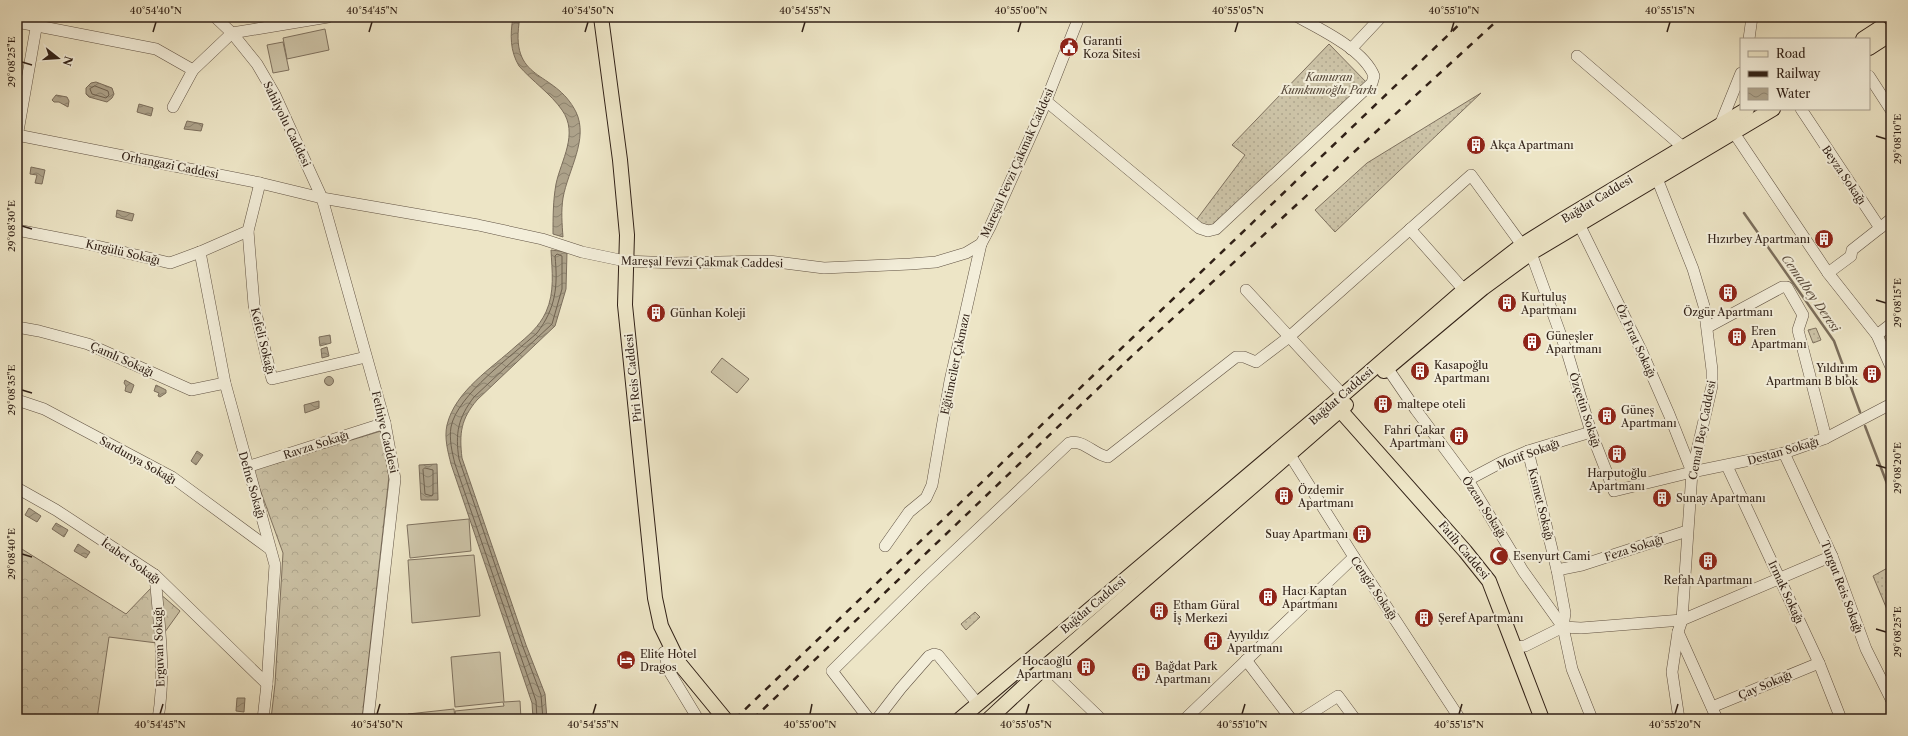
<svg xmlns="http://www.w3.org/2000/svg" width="1908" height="736" viewBox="0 0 1908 736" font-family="'Libre Caslon Text',serif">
<defs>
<pattern id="grass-dots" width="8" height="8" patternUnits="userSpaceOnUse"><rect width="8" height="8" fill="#cdc4a8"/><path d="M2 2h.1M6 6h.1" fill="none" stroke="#b0a890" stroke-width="1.8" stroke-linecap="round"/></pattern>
<pattern id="forest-crowns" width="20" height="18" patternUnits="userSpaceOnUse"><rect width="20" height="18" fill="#cdc4a8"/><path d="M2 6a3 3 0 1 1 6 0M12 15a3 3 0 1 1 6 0" fill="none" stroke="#b0a890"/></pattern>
<pattern id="water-waves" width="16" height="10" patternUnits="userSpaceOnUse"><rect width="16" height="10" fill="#ada28a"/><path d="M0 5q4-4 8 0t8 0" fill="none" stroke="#8d8470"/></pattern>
</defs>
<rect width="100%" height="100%" fill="#ede5c6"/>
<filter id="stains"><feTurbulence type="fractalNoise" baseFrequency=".005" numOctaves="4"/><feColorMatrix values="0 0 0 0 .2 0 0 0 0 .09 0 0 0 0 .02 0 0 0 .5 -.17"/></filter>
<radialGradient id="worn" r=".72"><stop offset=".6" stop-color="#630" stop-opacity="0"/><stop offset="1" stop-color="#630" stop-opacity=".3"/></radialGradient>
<g fill="url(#grass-dots)" stroke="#7f7260">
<path d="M1329 44 1368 84 1218 223C1208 227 1204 227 1197 219L1245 155 1232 145Z"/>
<path d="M1481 93 1335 232 1315 210 1367 163Z"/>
<path d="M1816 328 1821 340 1813 343 1808 330Z"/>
<path d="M1891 566V619L1873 576Z"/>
<path d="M975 612 980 617 966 630 961 624Z"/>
</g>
<g fill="url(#forest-crowns)" stroke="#7f7260">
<path d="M381 431 389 476 362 719H271L275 684 283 553 253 470Z"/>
<path d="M17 546 126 614 152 587 180 611 157 643 109 637 97 719H17Z"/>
</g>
<g fill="#cdc4a8" stroke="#7f7260">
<path d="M325 29 329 50 287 59 283 38Z"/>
<path d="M283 42 289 70 273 73 267 45Z"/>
<path d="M722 358 749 379 737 393 711 372Z"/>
<path d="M469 519 471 551 410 558 407 525Z"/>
<path d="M474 555 480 616 412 623 408 560Z"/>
<path d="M500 652 504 702 520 701 521 719H456L455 711 504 706 503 702 455 707 451 657Z"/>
<path d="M454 709 455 719H409L408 714Z"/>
</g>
<g fill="url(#water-waves)" stroke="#7b6e5c">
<path d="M513 17H520C508 84 554 68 576 112 589 139 568 170 563 198 561 211 562 224 563 237L553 234C553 217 553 201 556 184 561 160 579 134 562 110 551 94 532 81 519 66 510 51 510 35 513 17Z"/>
<path d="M96 82 112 88 114 94 112 98 107 102 89 97 86 94V88L91 83Z"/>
<path d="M56 95 67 97 69 101 68 107 59 102H54L52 100Z"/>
<path d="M139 104 153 108 151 116 137 112Z"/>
<path d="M187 121 203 124 201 131 184 129Z"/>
<path d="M31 167 45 170 42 184 35 183 37 175 30 174Z"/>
<path d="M117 210 134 214 132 221 116 217Z"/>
<path d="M551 250 567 252 566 289 555 326 477 400C461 419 459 433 462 458L526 645 545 694 547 719H533L532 703 451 464C448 452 444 438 447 425 455 391 492 368 516 346 528 336 539 327 546 312 555 292 552 271 551 250Z"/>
<path d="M330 335 331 343 320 346 319 337Z"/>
<path d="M327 347 329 356 322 358 321 349Z"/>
<circle cx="329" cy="381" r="4.5"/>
<path d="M125 380 134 385 131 393 125 391 126 386 124 383Z"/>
<path d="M156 385 166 390V393L160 397 158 396 159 393 154 391Z"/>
<path d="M319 401V408L305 413 304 405Z"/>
<path d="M197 451 203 455 196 465 191 461Z"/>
<path d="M437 464 438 500H421L419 465Z"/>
<path d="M29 508 41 516 37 522 25 515Z"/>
<path d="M56 523 68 530 64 537 52 529Z"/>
<path d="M78 544 90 552 86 558 74 551Z"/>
<path d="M237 698H245L244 712 236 711Z"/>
</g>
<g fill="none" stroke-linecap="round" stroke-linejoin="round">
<g stroke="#6f6250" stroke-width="1">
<path d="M95 86 108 91 109 95 106 98 92 94 90 89Z"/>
<path d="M425 468 433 470V494L432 496 425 494 423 470Z"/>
<path d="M537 719 536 701 455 464C452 452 449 439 451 427 457 395 513 355 537 333 556 308 558 286 555 256L557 254 562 256V289L552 324 474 397C458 418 455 433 459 459L523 647 541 695 543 719"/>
</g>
<g stroke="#7b6e5c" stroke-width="2.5">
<path d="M1744 213 1834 341 1860 412"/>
<path d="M1865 426 1891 494"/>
</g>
<path stroke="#c7bea3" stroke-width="14" stroke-dasharray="14 7" stroke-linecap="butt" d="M1880 28 1891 22"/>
<g stroke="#605243" stroke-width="12">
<g id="minor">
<path d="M215 17 232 33 257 64 275 95 322 198 385 423 395 479 368 719"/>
<path d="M17 22 156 49 193 70"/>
<path d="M1749 39 1752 17"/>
<path d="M1351 49 1381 17"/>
<path d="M1577 56 1684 148"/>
<path d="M1869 76 1891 110"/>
<path d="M1046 101 1199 228 1208 231 1216 229 1372 83 1374 76C1364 50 1322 30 1298 17"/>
<path d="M173 107 193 70 232 33 328 17"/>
<path d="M1801 109 1880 228 1891 219"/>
<path d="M1720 125 1741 73"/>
<path d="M1734 133 1828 273 1877 335 1891 367"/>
<path d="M17 135 260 183 322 198 478 225 542 239 582 252 625 261 675 263 769 261 824 268 910 264 936 262 966 253 981 244 990 227 1042 111 1079 17"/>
<path d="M17 137 38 17"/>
<path d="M1654 171 1693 269 1704 306 1712 370V386L1692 472 1682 620 1678 632 1717 719"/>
<path d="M260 183 248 231 254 305 272 379 366 357"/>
<path d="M1576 218 1641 350 1669 414 1692 472"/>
<path d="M1410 229 1464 290"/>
<path d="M17 230 84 243 170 263 200 252 248 231"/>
<path d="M200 252 225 383 275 565 267 684 263 719"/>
<path d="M1531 253 1568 355 1591 432 1614 491 1692 472 1784 453 1826 438 1891 404"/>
<path d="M1828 273 1851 256 1852 250 1880 228"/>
<path d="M1246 290 1343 395"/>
<path d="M17 327 39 331 88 344 191 390 225 383"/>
<path d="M1708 327 1782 287H1787L1803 315 1798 330 1826 438"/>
<path d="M1877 335 1891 324"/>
<path d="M1388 369 1416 410 1468 480 1523 571 1563 627 1572 669 1592 719"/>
<path d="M17 400 44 409 172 477 270 549"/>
<path d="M1528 451 1557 570 1565 613 1563 627"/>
<path d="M1784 453 1832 556 1866 649 1891 699"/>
<path d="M1290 455 1354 557 1460 719"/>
<path d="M1727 466 1819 663 1841 719"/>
<path d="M247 467 385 423"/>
<path d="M1468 480 1502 462 1528 451 1591 432"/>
<path d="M17 488 56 510 155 575 267 684"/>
<path d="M885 546 909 512 926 498 932 485 950 381 981 244"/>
<path d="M1557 570 1582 565 1687 531"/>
<path d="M155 575C159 623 166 672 158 719"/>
<path d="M1678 632 1672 672 1679 719"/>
<path d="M1516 647 1525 646 1563 627 1581 628 1682 620 1832 556"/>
<path d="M664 652 669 671 698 719"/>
<path d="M1246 660 1291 719"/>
<path d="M1046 666 1101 719"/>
<path d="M1712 707 1819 663"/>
<path d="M869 719 832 671 922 582 1069 443C1084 439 1094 455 1108 457L1236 357H1244L1256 362 1289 337 1471 175 1522 245"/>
<path d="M877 719 901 688 929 656 934 654 938 655 978 704"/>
<path d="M1185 719 1354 557"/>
<path d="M1302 719 1338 696 1355 719"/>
</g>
</g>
<g stroke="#312117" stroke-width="16">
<g id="major">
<path d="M601 17 620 160 627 235 625 305 655 598 661 626 679 663 725 719"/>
<path d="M1863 39 1880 28"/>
<path d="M1869 48 1886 37"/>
<path d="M1384 371 1483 288 1531 253 1773 109"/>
<path d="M1340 410 1465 551 1489 581 1542 719"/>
<path d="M960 719 1343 395 1464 290 1522 245 1562 220 1747 109"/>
<path d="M989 719 1046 666 1346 405"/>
</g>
</g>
<use href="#minor" stroke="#f3eeda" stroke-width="11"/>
<use href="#major" stroke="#ede5c6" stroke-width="14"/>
<g stroke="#312117" stroke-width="2.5" stroke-dasharray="7 7" stroke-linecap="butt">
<path d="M735 719 1467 17"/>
<path d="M753 719 1133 355 1501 17"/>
</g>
</g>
<path fill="none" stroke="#312117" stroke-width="1.5" d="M153 32 156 22M369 32 372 22M585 32 588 22M802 32 805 22M1018 32 1021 22M1235 32 1238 22M1451 32 1454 22M1667 32 1670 22M22 62 32 65M1876 136 1886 139M22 226 32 229M1876 300 1886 303M22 390 32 393M1876 465 1886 468M22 554 32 557M1876 629 1886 632M160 714 163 704M377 714 380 704M593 714 596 704M810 714 812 704M1026 714 1029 704M1242 714 1245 704M1459 714 1462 704M1675 714 1678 704"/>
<defs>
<g id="civic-disc" transform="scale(1)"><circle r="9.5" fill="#8f2418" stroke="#f3eeda"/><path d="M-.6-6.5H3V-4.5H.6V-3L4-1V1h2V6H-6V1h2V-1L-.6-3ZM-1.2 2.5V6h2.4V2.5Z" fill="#fff"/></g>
<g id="building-disc" transform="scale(1)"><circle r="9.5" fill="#8f2418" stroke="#f3eeda"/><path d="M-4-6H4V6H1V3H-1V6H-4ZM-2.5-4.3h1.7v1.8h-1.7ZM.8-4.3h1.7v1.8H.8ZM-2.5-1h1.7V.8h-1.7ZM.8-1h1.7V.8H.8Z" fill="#fff"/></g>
<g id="mosque-disc" transform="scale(1)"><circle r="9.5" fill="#8f2418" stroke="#f3eeda"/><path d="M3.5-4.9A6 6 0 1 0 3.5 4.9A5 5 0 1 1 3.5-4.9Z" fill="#fff"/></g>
<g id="hotel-disc" transform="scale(1)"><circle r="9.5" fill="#8f2418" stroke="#f3eeda"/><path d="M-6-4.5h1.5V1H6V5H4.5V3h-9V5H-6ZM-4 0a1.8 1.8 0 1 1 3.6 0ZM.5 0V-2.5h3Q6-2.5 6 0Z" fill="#fff"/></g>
</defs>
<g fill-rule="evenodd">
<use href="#civic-disc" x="1069" y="47"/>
<use href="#building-disc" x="1476" y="145"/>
<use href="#building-disc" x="1824" y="239"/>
<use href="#building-disc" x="1728" y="293"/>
<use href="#building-disc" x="1507" y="303"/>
<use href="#building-disc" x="656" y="313"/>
<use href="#building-disc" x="1737" y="337"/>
<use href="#building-disc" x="1532" y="342"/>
<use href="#building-disc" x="1420" y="371"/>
<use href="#building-disc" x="1872" y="374"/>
<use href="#building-disc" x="1383" y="404"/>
<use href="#building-disc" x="1607" y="416"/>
<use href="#building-disc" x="1459" y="436"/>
<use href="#building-disc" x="1617" y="454"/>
<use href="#building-disc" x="1284" y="496"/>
<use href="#building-disc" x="1662" y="498"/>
<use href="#building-disc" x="1362" y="534"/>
<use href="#mosque-disc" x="1499" y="556"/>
<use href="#building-disc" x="1708" y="561"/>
<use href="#building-disc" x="1268" y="597"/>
<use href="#building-disc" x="1159" y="611"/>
<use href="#building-disc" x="1424" y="618"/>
<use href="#building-disc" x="1213" y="641"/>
<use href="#hotel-disc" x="626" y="660"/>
<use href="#building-disc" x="1086" y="667"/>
<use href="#building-disc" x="1141" y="672"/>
</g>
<g text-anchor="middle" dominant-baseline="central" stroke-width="4" stroke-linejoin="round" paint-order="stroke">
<g font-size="11" fill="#312117" stroke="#f3eeda" text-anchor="start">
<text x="1083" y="41">Garanti<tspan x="1083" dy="13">Koza Sitesi</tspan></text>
<text x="1490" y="145">Akça Apartmanı</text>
<text x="1810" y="239" text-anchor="end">Hızırbey Apartmanı</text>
<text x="1521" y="297">Kurtuluş<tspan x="1521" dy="13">Apartmanı</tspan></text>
<text x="1728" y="312" text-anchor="middle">Özgür Apartmanı</text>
<text x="670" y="313">Günhan Koleji</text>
<text x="1751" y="331">Eren<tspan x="1751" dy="13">Apartmanı</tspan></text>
<text x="1546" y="336">Güneşler<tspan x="1546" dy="13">Apartmanı</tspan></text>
<text x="1434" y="365">Kasapoğlu<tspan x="1434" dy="13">Apartmanı</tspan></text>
<text x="1858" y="368" text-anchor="end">Yıldırım<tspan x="1858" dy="13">Apartmanı B blok</tspan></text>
<text x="1397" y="404">maltepe oteli</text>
<text x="1621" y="410">Güneş<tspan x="1621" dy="13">Apartmanı</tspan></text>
<text x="1445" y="430" text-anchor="end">Fahri Çakar<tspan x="1445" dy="13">Apartmanı</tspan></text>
<text x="1617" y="473" text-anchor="middle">Harputoğlu<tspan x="1617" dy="13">Apartmanı</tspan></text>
<text x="1298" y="490">Özdemir<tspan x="1298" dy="13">Apartmanı</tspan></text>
<text x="1676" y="498">Sunay Apartmanı</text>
<text x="1348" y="534" text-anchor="end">Suay Apartmanı</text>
<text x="1513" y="556">Esenyurt Cami</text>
<text x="1708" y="580" text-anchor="middle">Refah Apartmanı</text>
<text x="1282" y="591">Hacı Kaptan<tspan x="1282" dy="13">Apartmanı</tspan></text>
<text x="1173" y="605">Etham Güral<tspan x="1173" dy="13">İş Merkezi</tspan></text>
<text x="1438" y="618">Şeref Apartmanı</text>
<text x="1227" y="635">Ayyıldız<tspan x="1227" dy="13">Apartmanı</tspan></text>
<text x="640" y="654">Elite Hotel<tspan x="640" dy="13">Dragos</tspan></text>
<text x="1072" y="661" text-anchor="end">Hocaoğlu<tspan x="1072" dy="13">Apartmanı</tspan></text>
<text x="1155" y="666">Bağdat Park<tspan x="1155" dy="13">Apartmanı</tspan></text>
</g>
<g font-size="11" font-style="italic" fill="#584a3b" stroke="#f3eeda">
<text x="1329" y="77">Kamuran<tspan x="1329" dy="13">Kumkumoğlu Parkı</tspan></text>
</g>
<g font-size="11" fill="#312117" stroke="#f3eeda">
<text transform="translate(287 124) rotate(64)">Sahilyolu Caddesi</text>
<text transform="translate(1017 163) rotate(-66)">Mareşal Fevzi Çakmak Caddesi</text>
<text transform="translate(170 165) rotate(11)">Orhangazi Caddesi</text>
<text transform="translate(1844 175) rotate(56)">Beyza Sokağı</text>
<text transform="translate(1597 199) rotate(-31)">Bağdat Caddesi</text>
<text transform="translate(123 252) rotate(13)">Kırgülü Sokağı</text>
<text transform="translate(702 262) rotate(1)">Mareşal Fevzi Çakmak Caddesi</text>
<text transform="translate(263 341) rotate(76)">Kefeli Sokağı</text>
<text transform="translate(1636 341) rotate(65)">Öz Fırat Sokağı</text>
<text transform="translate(122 359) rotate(24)">Çamlı Sokağı</text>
<text transform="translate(955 364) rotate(-78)">Eğitimciler Çıkmazı</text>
<text transform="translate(633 378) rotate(-96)">Piri Reis Caddesi</text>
<text transform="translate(1341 396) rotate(-41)">Bağdat Caddesi</text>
<text transform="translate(1585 410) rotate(72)">Özçetin Sokağı</text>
<text transform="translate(1702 430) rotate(-79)">Cemal Bey Caddesi</text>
<text transform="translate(385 432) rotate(77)">Fethiye Caddesi</text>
<text transform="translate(316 445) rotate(-18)">Ravza Sokağı</text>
<text transform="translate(1783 451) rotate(-16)">Destan Sokağı</text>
<text transform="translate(1528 454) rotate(-21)">Motif Sokağı</text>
<text transform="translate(138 460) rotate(29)">Sardunya Sokağı</text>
<text transform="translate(252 485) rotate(74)">Defne Sokağı</text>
<text transform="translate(1541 504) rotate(76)">Kısmet Sokağı</text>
<text transform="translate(1484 507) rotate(57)">Özcan Sokağı</text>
<text transform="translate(1634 548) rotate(-18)">Feza Sokağı</text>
<text transform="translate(1464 550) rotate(50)">Fatih Caddesi</text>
<text transform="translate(131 561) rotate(35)">İcabet Sokağı</text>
<text transform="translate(1842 587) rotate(69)">Turgut Reis Sokağı</text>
<text transform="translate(1374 588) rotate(56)">Cengiz Sokağı</text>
<text transform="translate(1786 592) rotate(65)">Irmak Sokağı</text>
<text transform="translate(1093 605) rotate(-40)">Bağdat Caddesi</text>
<text transform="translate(159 647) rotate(-92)">Erguvan Sokağı</text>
<text transform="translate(1765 685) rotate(-23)">Çay Sokağı</text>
</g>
<g font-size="12" font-style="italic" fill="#5c4e3f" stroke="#f3eeda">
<text transform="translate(1811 293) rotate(55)">Cemalbey Deresi</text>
</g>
</g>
<rect width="1908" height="736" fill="none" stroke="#ede5c6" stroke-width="44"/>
<rect x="1740" y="38" width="130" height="72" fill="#f3eeda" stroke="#a59c8c"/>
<rect x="1748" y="51" width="20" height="6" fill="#ede5c6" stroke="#a59c8c"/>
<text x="1776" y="58" font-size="12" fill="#312117">Road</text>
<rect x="1748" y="71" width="20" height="6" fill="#312117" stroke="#a59c8c"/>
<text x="1776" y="78" font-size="12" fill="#312117">Railway</text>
<rect x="1748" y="88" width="20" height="12" fill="url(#water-waves)" stroke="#a59c8c"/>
<text x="1776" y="98" font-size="12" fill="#312117">Water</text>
<g transform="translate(58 58) rotate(107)" stroke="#f3eeda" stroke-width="3" paint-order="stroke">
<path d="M0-3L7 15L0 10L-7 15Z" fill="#312117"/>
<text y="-6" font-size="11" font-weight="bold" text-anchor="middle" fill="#312117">N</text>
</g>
<rect x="22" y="22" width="1864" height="692" fill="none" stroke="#312117" stroke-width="1.5"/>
<g font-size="10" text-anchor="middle" fill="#312117">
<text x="156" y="14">40°54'40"N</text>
<text x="372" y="14">40°54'45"N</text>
<text x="588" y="14">40°54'50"N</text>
<text x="805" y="14">40°54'55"N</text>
<text x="1021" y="14">40°55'00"N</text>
<text x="1238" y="14">40°55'05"N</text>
<text x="1454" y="14">40°55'10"N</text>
<text x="1670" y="14">40°55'15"N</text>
<text transform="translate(11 62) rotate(-90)" y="4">29°08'25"E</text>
<text transform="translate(1897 139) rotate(-90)" y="4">29°08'10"E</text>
<text transform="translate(11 226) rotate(-90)" y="4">29°08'30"E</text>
<text transform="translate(1897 303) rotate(-90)" y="4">29°08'15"E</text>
<text transform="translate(11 390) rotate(-90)" y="4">29°08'35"E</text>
<text transform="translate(1897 468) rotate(-90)" y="4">29°08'20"E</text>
<text transform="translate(11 554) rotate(-90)" y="4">29°08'40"E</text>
<text transform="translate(1897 632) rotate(-90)" y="4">29°08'25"E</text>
<text x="160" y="728">40°54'45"N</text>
<text x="377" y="728">40°54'50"N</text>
<text x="593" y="728">40°54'55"N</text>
<text x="810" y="728">40°55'00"N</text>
<text x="1026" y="728">40°55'05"N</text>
<text x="1242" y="728">40°55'10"N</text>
<text x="1459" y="728">40°55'15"N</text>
<text x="1675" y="728">40°55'20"N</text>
</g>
<rect width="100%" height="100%" filter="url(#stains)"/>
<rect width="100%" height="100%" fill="url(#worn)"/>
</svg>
